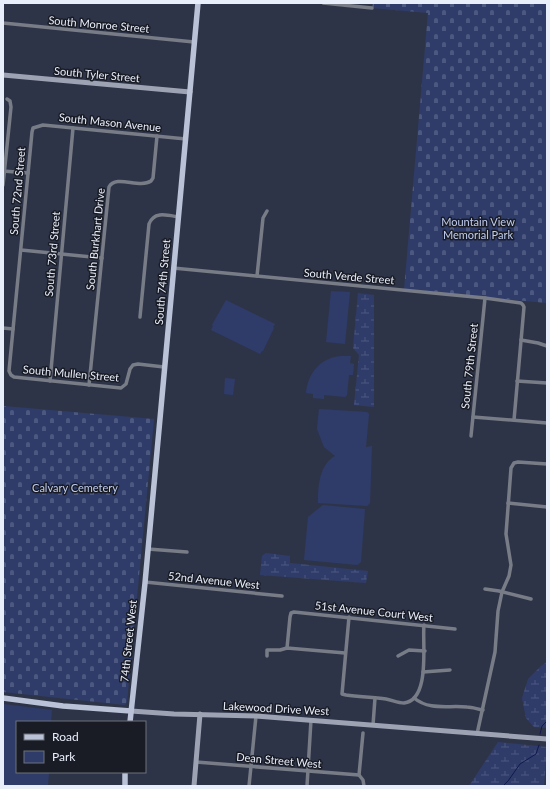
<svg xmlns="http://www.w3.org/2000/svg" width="550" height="789" viewBox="0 0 550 789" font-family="Lato,sans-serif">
<defs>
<pattern id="wetland-marsh" width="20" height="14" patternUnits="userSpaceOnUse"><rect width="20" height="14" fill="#2f3c6a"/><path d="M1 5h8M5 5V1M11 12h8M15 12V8" fill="none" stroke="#4d5880"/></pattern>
<pattern id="cemetery-stones" width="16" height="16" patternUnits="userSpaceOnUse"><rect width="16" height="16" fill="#2f3c6a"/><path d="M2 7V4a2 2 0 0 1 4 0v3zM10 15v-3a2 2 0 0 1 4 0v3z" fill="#4d5880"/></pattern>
</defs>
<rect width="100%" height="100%" fill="#2e3448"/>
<g fill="#2f3c6a">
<path d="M331 291 350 292 345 344 326 342Z"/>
<path d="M226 300 275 324 273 327 274 328 263 351H262L260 354 211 330 213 326 212 325Z"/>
<path d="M342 356H351L350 363 354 364 353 375H349L347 395 345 397 324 395V399L313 398V394L306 393C308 373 321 357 342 356Z"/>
<path d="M225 378 235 379 233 395 224 394Z"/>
<path d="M319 409 367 412 369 414 366 447 372 446 370 503 367 506 318 503C318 487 319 465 335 456L324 447 317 429Z"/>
<path d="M323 505 365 509 361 562 357 565 304 560 308 517Z"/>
<path d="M3 704 52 710 51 722H17V772H49L48 786H3Z"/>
</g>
<g fill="url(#wetland-marsh)">
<path d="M358 293 374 295V407L354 405 359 355 353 348Z"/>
<path d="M266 553 290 556V563L368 571 366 583 260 575 262 556Z"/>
<path d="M547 662V728L534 727 526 718 522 698 528 679 541 666Z"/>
<path d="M498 742 547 747 544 786H469Z"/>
</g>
<g fill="url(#cemetery-stones)">
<path d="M373 3H547V303L404 290 428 13 372 8Z"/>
<path d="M3 406 154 419 127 702 125 705 3 692Z"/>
</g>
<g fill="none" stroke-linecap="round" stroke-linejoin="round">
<g stroke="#111951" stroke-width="1">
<path d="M540 734 542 726 547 721"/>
<path d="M503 786 508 781 520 764 536 754 539 745"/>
</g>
<g stroke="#787c86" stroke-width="3.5">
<path d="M323 3 372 8"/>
<path d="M3 23 194 42"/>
<path d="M3 171 28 173"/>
<path d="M3 185 11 107 10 101 7 99"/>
<path d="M21 250 102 258"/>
<path d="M173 268 485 298 521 303 523 305 524 307 514 420"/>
<path d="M257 276 263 218 267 211"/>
<path d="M140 317 149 224C154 211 167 215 178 217"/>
<path d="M3 328 13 329"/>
<path d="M521 340 538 343 547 346"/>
<path d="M164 367 138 364 133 365 130 369 126 384 121 388 14 377 11 375 9 371 32 132 33 128 43 125 186 139"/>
<path d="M50 381 73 128"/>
<path d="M517 381 547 383"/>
<path d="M89 385 109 187C116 174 139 189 151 181L153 178 157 136"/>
<path d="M473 417 547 423"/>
<path d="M471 436 485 298"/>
<path d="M508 503 547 507"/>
<path d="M148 549 187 552"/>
<path d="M145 582 282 596"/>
<path d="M485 589 499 591 531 599"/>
<path d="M349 617 342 694 346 695C360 697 373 697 386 699 392 700 398 703 404 703 431 700 422 642 424 625"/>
<path d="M287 648 290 617 291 613 294 612 455 629"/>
<path d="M267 656V650H280L287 648 345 653"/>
<path d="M398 656 409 650 425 651"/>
<path d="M423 672 450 670"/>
<path d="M414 698C430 711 448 705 467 707 472 707 477 709 483 710"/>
<path d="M373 725 375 698"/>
<path d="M363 733 359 775 363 780 364 786"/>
<path d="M477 734 495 652 498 611 502 592 509 576 511 565 506 534 511 468 514 463 518 462 547 464"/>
<path d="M196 762 359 775"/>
<path d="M249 786 256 716"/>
<path d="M307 786 311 720"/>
</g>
<g stroke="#9ea3b4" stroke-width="5">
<path d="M3 75 190 92"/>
<path d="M131 711 174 714 256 716 547 739"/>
<path d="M194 786 200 714"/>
</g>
<g stroke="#bac2d7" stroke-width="5.5">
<path d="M3 698 63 706 131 711"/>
<path d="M130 722 145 583 198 3"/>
<path d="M125 772V786"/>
</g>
</g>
<g text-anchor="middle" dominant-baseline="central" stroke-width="3" stroke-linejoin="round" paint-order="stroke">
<g font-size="11" fill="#e9eefb" stroke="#191c25">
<text transform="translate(99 24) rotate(5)">South Monroe Street</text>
<text transform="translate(97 74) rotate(5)">South Tyler Street</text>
<text transform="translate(110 122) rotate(6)">South Mason Avenue</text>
<text transform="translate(17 191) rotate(-85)">South 72nd Street</text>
<text transform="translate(95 239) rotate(-84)">South Burkhart Drive</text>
<text transform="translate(52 254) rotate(-85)">South 73rd Street</text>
<text transform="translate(349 276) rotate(5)">South Verde Street</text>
<text transform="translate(162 282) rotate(-85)">South 74th Street</text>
<text transform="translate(469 366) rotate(-84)">South 79th Street</text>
<text transform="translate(71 373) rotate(5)">South Mullen Street</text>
<text transform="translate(214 580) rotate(6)">52nd Avenue West</text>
<text transform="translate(374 611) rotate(6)">51st Avenue Court West</text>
<text transform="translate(128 641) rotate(-84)">74th Street West</text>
<text transform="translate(276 708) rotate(3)">Lakewood Drive West</text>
<text transform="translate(279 760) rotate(5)">Dean Street West</text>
</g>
<g font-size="11" fill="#c0cdf1" stroke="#191c25">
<text x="478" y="221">Mountain View<tspan x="478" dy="13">Memorial Park</tspan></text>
<text x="75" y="487">Calvary Cemetery</text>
</g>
</g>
<rect width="550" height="789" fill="none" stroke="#e9eefb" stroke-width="8"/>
<rect x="16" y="721" width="130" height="52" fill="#191c25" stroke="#6c707b"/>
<rect x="24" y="734" width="20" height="6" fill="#bac2d7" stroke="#6c707b"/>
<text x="52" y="741" font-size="12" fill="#e9eefb">Road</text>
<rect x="24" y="751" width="20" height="12" fill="#2f3c6a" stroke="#6c707b"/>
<text x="52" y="761" font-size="12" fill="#e9eefb">Park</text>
</svg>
